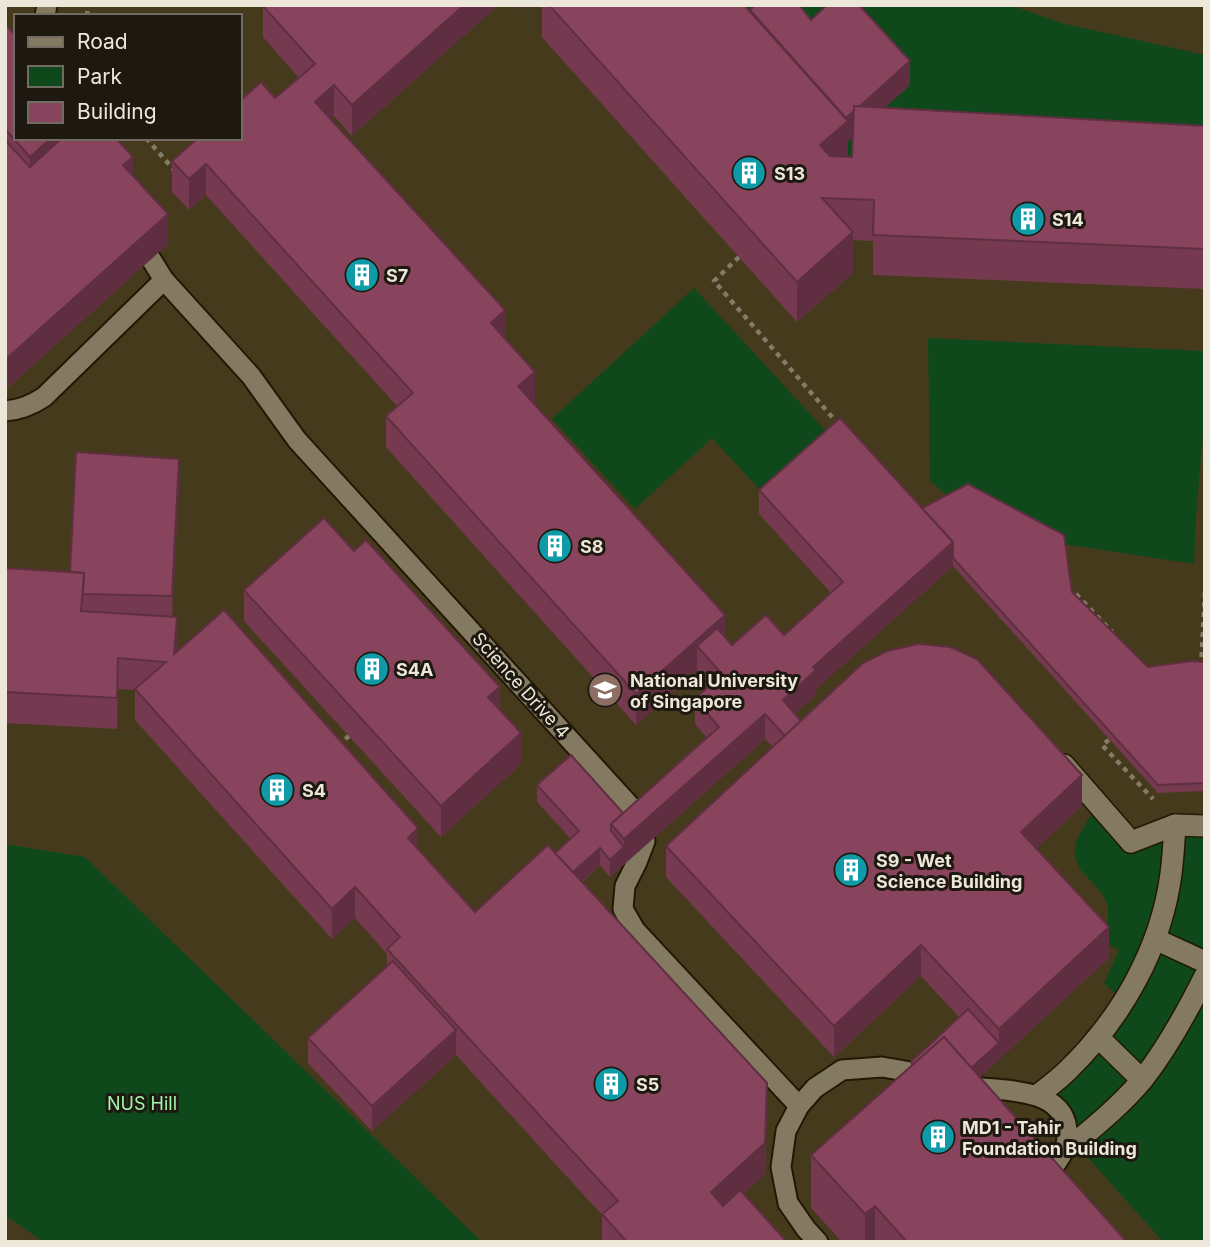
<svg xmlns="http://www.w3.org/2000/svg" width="1210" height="1247" viewBox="0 0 1210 1247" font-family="Inter,sans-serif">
<rect width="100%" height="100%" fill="#3b311a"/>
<path fill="#463a1d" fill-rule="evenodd" d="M5 5H1205V1242H5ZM16 16H240V138H16Z"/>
<g fill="#0f491b">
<path d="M707 5H1010L1061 23 1205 55V166L854 146 848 161Z"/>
<path d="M694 288 826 431 761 491 712 438 635 509 552 419Z"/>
<path d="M928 338 1205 351V408L1196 518 1194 564 991 533 930 481Z"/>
<path d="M1098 804 1131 842 1205 826V1242H1163L1075 1143 1038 1095 1123 1001 1104 983 1119 950 1100 940C1104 931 1110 919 1108 908 1105 885 1072 875 1075 848 1076 836 1092 815 1098 804Z"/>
<path d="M5 844 85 857 482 1242H43L5 1215Z"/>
</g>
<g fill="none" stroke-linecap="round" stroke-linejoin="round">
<g stroke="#221803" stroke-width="23">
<g id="lane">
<path d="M45 16 47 5"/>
<path d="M151 259 164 280 251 376 297 440 642 819 645 841 637 862 625 886 623 909 635 930 799 1106"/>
<path d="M5 411C20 410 32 405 44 397L164 280"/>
<path d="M970 1087C1002 1091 1062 1087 1067 1129 1068 1145 1064 1152 1055 1165L1038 1168 1020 1162 992 1129Z"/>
<path d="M818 1242 806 1229 788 1203 781 1167 786 1131 799 1106 815 1088 842 1070 882 1067 917 1073"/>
</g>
</g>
<g stroke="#221803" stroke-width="24">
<g id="street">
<path d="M1064 765 1131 842 1175 825 1205 826"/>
<path d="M1155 939 1205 962"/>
<path d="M1098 1037 1142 1080"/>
<path d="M1038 1095C1048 1087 1058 1080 1067 1071 1121 1019 1161 949 1171 874 1173 858 1174 842 1175 825"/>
<path d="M1075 1143C1099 1123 1123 1103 1143 1079 1168 1047 1187 1012 1205 976"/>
</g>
</g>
<g stroke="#847b69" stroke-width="4.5" stroke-dasharray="5 5" stroke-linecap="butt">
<path d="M87 16 88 5"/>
<path d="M146 138 174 170"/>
<path d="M739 257 714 281 840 426"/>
<path d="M1069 597 1074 592 1112 632"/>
<path d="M1201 667 1205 591"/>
<path d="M1109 740 1102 745 1153 799"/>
<path d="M338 746 352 733"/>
</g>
<use href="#lane" stroke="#847961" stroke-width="19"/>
<use href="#street" stroke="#847961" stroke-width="21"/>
</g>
<g fill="#753a50" fill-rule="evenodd">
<path d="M498 5 352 136 334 116 331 119 505 339 535 403 534 404 732 645 784 635 831 593 759 514V490L922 508 1072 592 1148 667 1205 662V791L1158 793 953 566 816 689V695L795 713 801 721 1082 806 1036 848 1109 958 980 1077 1127 1242H842L811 1208V1155L911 1067V1062L959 1017 921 976 834 1057 666 877V846L773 747 765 739 610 877 600 865 582 882 767 1114 765 1174 744 1193 787 1242H602V1215L456 1055 372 1131 308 1063V1038L387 967V954L355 918 332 939 135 720V690L118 689 117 729 5 723V568L70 572 179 484 172 617 176 653 418 849 475 912 555 853 571 839 537 802V785L623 813 707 738 695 724V699L710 685 697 670 636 725 386 447V416L397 406 206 195 189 210 172 192V161L275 98 299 78 263 37V6Z"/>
<path d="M542 5H744L750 12V10L811 20 910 85 885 107 1205 126V289L873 275V241L853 240V273L797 322 542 37ZM853 136 852 157H848V141Z"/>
<path d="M5 24 16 138 133 176 168 244 5 390Z"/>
<path d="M244 590 521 764 441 837 244 621Z"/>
</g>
<g fill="#5f2f41">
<path d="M464 5H498L352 136V105Z"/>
<path d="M511 5H517L511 11Z"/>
<path d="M910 61V85L848 141V161L820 185V145L846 118Z"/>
<path d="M334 85V116L315 133V102Z"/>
<path d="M51 138H83L30 188V157Z"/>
<path d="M133 157V188L123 165Z"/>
<path d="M206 164V195L189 210V179Z"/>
<path d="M168 214V244L5 390V360Z"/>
<path d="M853 232V273L797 322V282Z"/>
<path d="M505 310V341L491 323Z"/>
<path d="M535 372V403L518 417V386Z"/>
<path d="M179 459V484L172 621V596Z"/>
<path d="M953 542V566L816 689V695L783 724V700L813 667Z"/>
<path d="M725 615V646H697V670L636 725V694Z"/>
<path d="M177 617V648L174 685V654Z"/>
<path d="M118 658V689L117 729V698Z"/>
<path d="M500 687V718L488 697Z"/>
<path d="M765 714V739L610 877V860L624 847V839Z"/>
<path d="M521 733V764L441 837V806Z"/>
<path d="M1082 775V806L1021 863V832Z"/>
<path d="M418 828V859L408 838Z"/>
<path d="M600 848V865L566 895V878Z"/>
<path d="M355 887V918L332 939V909Z"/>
<path d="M1109 927V958L954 1101V1084L999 1043V1029Z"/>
<path d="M921 945V976L834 1057V1026Z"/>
<path d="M456 1030V1055L372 1131V1106Z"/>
<path d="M767 1083 765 1174 711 1223V1192Z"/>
<path d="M875 1206V1242H865V1214Z"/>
</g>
<g fill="#88435d" stroke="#5f2f41" stroke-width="2">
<path d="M263 5H464L352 105 334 85 315 102 505 310 491 323 535 372 518 386 725 615 636 694 386 416 413 393 206 164 189 179 172 161 198 138H240V101L261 82 275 98 315 64 263 6Z"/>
<path d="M549 5H744L848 121 820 145 830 156 852 157 854 106 1205 126V249L873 235 874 200 822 198 853 232 797 282Z"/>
<path d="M755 5H799L811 20 827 5H859L910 61 860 106H854V111L846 118 750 10Z"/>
<path d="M5 24 16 36V138H51L30 157 5 129Z"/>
<path d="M62 138H116L133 157 123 165 168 214 5 360V140L30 167Z"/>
<path d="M840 418 953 542 813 667 816 670 783 700 801 721 785 736 765 714 624 839 611 824 719 727 695 699 722 674 697 646 717 628 732 645 766 615 784 635 843 582 759 490Z"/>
<path d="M76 452 179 459 172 596 83 594 84 573 70 572Z"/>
<path d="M968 484 1064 535 1072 592 1148 667 1192 661 1205 662V783L1158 785 953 558V542L922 508Z"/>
<path d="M324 518 354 551 366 540 500 687 488 697 521 733 441 806 244 590Z"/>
<path d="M5 568 84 573 81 611 177 617 174 654 224 610 418 828 408 838 475 912 548 845 767 1083 765 1143 711 1192 723 1206 740 1190 787 1242H627L602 1214 618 1201 387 949 400 937 355 887 332 909 135 689 166 662 118 658 117 698 5 692Z"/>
<path d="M918 644 950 647 977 659 1082 775 1021 832 1109 927 999 1029 921 945 834 1026 666 846 863 663 887 651Z"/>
<path d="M571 755 623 813 611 824V831L624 847 610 860 600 848 573 872 555 853 579 831 537 785Z"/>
<path d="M393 961 456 1030 372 1106 308 1038Z"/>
<path d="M968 1009 999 1043 971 1068 944 1037 913 1065 911 1062Z"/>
<path d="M944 1037 1127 1242H907L875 1206 865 1214 811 1155Z"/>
</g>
<defs>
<g id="building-disc" transform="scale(1.75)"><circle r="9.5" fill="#0f9aa8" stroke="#1e1910"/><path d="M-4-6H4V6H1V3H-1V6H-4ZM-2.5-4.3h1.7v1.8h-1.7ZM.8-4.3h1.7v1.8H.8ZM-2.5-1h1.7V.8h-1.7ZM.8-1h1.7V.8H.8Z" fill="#fff"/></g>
<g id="university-disc" transform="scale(1.75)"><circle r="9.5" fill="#8d6e63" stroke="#1e1910"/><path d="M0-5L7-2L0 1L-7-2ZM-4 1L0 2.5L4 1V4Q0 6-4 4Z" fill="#fff"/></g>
</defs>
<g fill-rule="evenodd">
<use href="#building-disc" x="749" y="173"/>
<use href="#building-disc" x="1028" y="219"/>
<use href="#building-disc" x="362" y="275"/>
<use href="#building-disc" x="555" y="546"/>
<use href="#building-disc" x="372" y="669"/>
<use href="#university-disc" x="605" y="690"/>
<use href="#building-disc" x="277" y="790"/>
<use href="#building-disc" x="851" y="870"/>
<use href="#building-disc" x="611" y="1084"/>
<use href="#building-disc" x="938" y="1137"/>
</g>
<g text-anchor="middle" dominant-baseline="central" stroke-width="6" stroke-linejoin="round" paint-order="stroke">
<g font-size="18" font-weight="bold" fill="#ede7da" stroke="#1e1910" text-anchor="start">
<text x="774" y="173">S13</text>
<text x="1052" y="219">S14</text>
<text x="386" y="275">S7</text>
<text x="580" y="546">S8</text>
<text x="396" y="669">S4A</text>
<text x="630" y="680">National University<tspan x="630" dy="21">of Singapore</tspan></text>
<text x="302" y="790">S4</text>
<text x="876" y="860">S9 - Wet<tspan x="876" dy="21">Science Building</tspan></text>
<text x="636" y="1084">S5</text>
<text x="962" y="1127">MD1 - Tahir<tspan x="962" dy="21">Foundation Building</tspan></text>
</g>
<g font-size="18" fill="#ede7da" stroke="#1e1910">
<text transform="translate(521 685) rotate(48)">Science Drive 4</text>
</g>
<g font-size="18" fill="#a2f4aa" stroke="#1e1910">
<text x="142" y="1103">NUS Hill</text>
</g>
</g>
<rect width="1210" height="1247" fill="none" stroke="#ede7da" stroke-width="14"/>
<rect x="14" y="14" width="228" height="126" fill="#1e1910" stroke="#716b61" stroke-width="2"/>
<rect x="28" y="37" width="35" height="10" fill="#847961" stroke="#716b61" stroke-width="2"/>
<text x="77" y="49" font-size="21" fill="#ede7da">Road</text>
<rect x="28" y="66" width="35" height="21" fill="#0f491b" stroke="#716b61" stroke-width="2"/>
<text x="77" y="84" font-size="21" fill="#ede7da">Park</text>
<rect x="28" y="102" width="35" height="21" fill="#88435d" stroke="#716b61" stroke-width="2"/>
<text x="77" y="119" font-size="21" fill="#ede7da">Building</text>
</svg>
